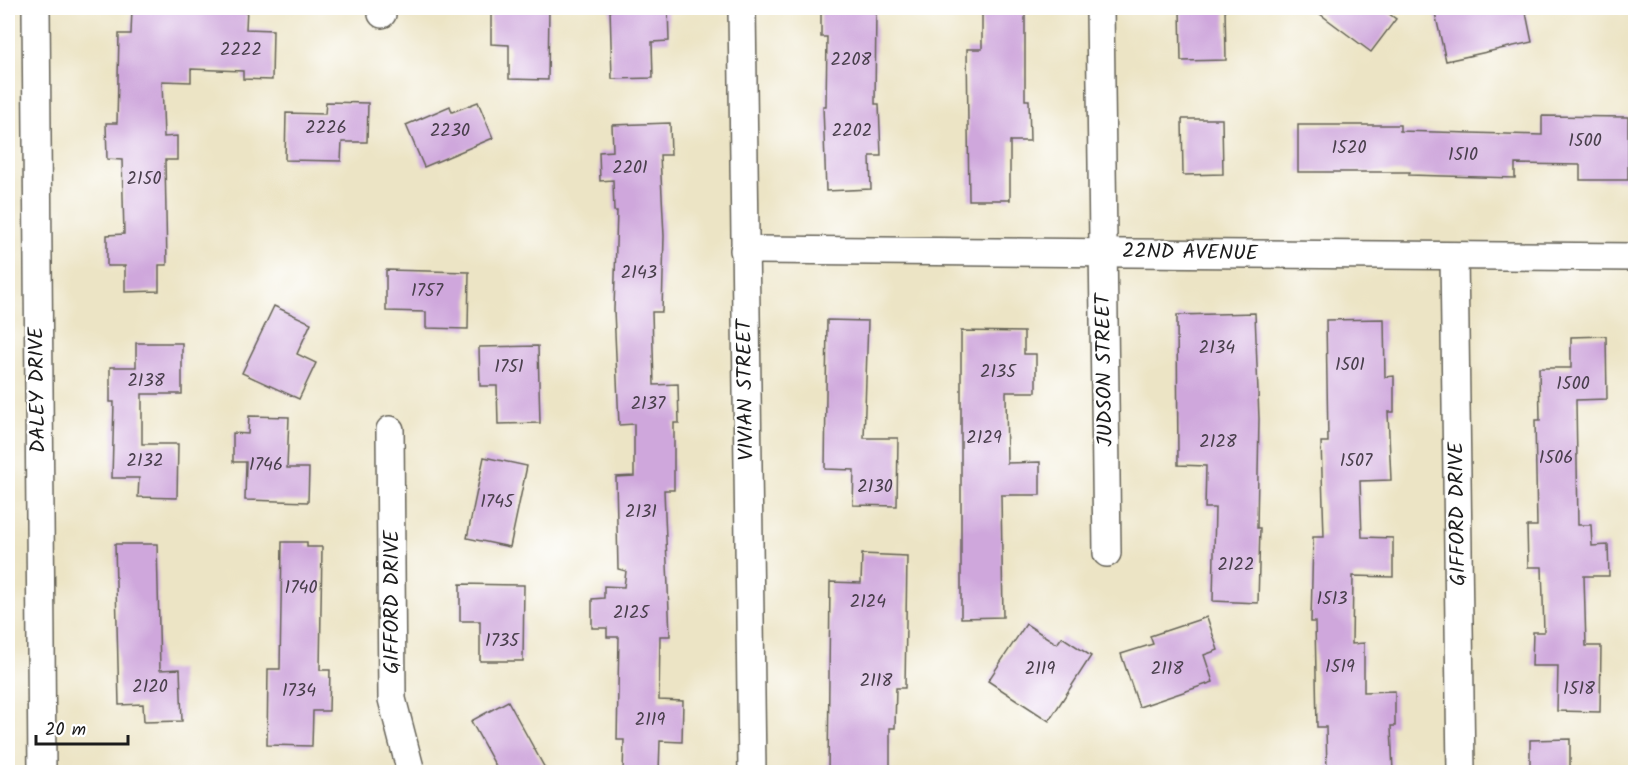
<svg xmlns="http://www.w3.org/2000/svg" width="1643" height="780" viewBox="0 0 1643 780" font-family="Kalam,sans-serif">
<rect width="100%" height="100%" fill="#fff"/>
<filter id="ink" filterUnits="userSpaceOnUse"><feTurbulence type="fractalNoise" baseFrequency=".0167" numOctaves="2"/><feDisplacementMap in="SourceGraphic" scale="12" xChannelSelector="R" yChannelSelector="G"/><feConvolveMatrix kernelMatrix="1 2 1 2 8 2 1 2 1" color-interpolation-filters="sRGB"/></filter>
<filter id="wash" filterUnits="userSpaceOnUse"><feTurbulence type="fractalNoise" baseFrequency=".008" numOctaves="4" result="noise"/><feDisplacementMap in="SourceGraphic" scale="24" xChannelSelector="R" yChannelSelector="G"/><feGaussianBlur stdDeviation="1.35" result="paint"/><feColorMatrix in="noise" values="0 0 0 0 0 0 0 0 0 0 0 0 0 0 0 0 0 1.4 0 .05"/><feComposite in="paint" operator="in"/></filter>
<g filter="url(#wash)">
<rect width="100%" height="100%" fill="#ece4c5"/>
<g id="blocks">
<g fill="#cfa7dc">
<path d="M132 8H247L246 29 273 30 272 80 243 79V71L191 69V82L162 81 164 137 177 136V160H165L167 265H159V291L125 292V266H107V235L124 234 122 160 107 159 106 123H117L119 34H131Z"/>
<path d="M491 8H549L548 80 509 79V45L491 44Z"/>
<path d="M610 8H668L669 41 652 42 653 78 612 79Z"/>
<path d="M821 8H876L875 104H879L881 156H870L871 189 826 191 823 106H826L827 37H821Z"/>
<path d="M982 8H1025V100H1029L1030 141H1010V200H969L967 49H982Z"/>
<path d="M1180 8H1225L1226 60 1181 61Z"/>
<path d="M1312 8H1381L1396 19 1371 52Z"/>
<path d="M1461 8H1525L1532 42 1446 61 1435 13Z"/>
<path d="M326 102 368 103 367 142H342L341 161 285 160 286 113 325 114Z"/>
<path d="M478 102 493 138 424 167 406 125 450 106 452 112Z"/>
<path d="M1542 116 1628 117V180H1580V165L1515 164V178L1409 175 1410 172H1298V125H1400V131L1542 135Z"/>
<path d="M1182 119H1222L1223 174 1183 175Z"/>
<path d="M670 123 671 155H660L664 236 662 312H652L654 385 678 384 679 423H674V490H664L670 636H660L659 700 683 701 682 742 660 741 659 772H623L624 740H617L619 637H607V628H592V599L604 598V586L624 587 626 571 618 569 616 477 634 476V424L619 425 614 310 617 211H614L613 180 600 181 599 152 613 151 612 125Z"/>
<path d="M386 270 469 272 468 329 426 328V312L386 311Z"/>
<path d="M274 306 311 323 297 354 316 363 299 399 242 373Z"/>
<path d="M1255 313 1259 419 1257 528H1260L1258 603 1213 601 1215 508H1205L1206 466 1178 465 1177 315Z"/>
<path d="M1384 319 1385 377 1394 376V412H1388L1391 480 1360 481 1362 537 1393 538V577L1353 576 1352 644 1364 643V692L1395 691V726H1391L1393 772H1327L1326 727H1317L1315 622H1311L1313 537H1324L1321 442H1328L1326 320Z"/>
<path d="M827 320 868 321 864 438H898L897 506 853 505 854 470 825 469Z"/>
<path d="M961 331 1024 332V354H1036V392H1006L1007 463 1040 462V495H1001L1003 617 961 618Z"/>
<path d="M1606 336 1607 399 1576 400 1578 525H1591L1592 546 1608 545 1609 576H1584L1586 646H1601L1600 712 1557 711 1558 666H1532L1533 632H1544L1542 567H1528L1527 526H1537L1535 420H1540L1539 368H1571V337Z"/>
<path d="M136 343H182V394H142V444H178L177 498 138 497 139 478H112L114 402H110V367H136Z"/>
<path d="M538 346 540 423 498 424 497 386H480L479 347Z"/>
<path d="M249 416 289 417 287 468H309L308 502 245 500 246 462H233V433L248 434Z"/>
<path d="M484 457 527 466 510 547 467 538Z"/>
<path d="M282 542H307V547H322L320 670H330L329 711H313L312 746 267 745 268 669H280Z"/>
<path d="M115 544H157L160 670 180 669 182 721 144 722 143 704 119 705Z"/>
<path d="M862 554 907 556 905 688H896L895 728H890V772H828L830 582 861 583Z"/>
<path d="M460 584 524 585 523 661H480V621H460Z"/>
<path d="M1207 617 1218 650 1204 655 1213 682 1139 707 1121 654 1153 644 1150 636Z"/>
<path d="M1026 624 1057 644 1062 637 1091 656 1049 721 988 681Z"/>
<path d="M508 701 547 772H499L471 721Z"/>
<path d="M1570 739V772H1530V740Z"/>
</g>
</g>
</g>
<g filter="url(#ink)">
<use href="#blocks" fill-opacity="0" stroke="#656257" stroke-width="1.5"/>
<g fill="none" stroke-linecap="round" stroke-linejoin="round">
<g stroke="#656257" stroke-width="30">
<g id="minor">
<path d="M36 8 42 772"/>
<path d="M382 8V14"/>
<path d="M742 8 752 772"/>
<path d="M1100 8 1107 553"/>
<path d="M744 250 1636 257"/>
<path d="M1454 256 1461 772"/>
<path d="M390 430 392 699 411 772"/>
</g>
</g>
<use href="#minor" stroke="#fff" stroke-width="27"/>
</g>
</g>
<g text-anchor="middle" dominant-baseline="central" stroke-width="4.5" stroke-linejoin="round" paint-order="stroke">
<g font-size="18" fill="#493f4c">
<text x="241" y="50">2222</text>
<text x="851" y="60">2208</text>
<text x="326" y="128">2226</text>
<text x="450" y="131">2230</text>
<text x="852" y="131">2202</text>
<text x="1585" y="141">1500</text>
<text x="1349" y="148">1520</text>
<text x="1463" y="155">1510</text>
<text x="630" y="168">2201</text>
<text x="144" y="179">2150</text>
<text x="639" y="273">2143</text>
<text x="427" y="291">1757</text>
<text x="1217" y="348">2134</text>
<text x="1350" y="365">1501</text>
<text x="509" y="367">1751</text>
<text x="998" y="372">2135</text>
<text x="146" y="381">2138</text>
<text x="1573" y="384">1500</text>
<text x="648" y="404">2137</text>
<text x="984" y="438">2129</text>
<text x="1218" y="442">2128</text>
<text x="1556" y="458">1506</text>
<text x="145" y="461">2132</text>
<text x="1356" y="461">1507</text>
<text x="266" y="465">1746</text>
<text x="875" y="487">2130</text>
<text x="497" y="502">1745</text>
<text x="641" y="512">2131</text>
<text x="1236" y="565">2122</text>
<text x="301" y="588">1740</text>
<text x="1332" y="599">1513</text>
<text x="868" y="602">2124</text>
<text x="631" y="613">2125</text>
<text x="502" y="641">1735</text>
<text x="1340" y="667">1519</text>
<text x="1040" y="669">2119</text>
<text x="1167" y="669">2118</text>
<text x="876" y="681">2118</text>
<text x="150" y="687">2120</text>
<text x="1579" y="689">1518</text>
<text x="299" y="691">1734</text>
<text x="650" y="720">2119</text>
</g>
<g font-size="21" fill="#1c1c1c" stroke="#fff">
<text transform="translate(1190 253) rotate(1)">22ND AVENUE</text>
<text transform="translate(1105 370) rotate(-91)">JUDSON STREET</text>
<text transform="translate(38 390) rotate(-91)">DALEY DRIVE</text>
<text transform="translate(746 390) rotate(-91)">VIVIAN STREET</text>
<text transform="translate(1458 514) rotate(-91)">GIFFORD DRIVE</text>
<text transform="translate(392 602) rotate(-90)">GIFFORD DRIVE</text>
</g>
</g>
<rect width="1643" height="780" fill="none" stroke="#fff" stroke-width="30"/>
<path d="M36 735v9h92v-9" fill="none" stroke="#1c1c1c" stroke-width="3"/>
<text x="45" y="735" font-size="18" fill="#1c1c1c" stroke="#ffffff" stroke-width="4.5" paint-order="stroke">20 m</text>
</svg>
